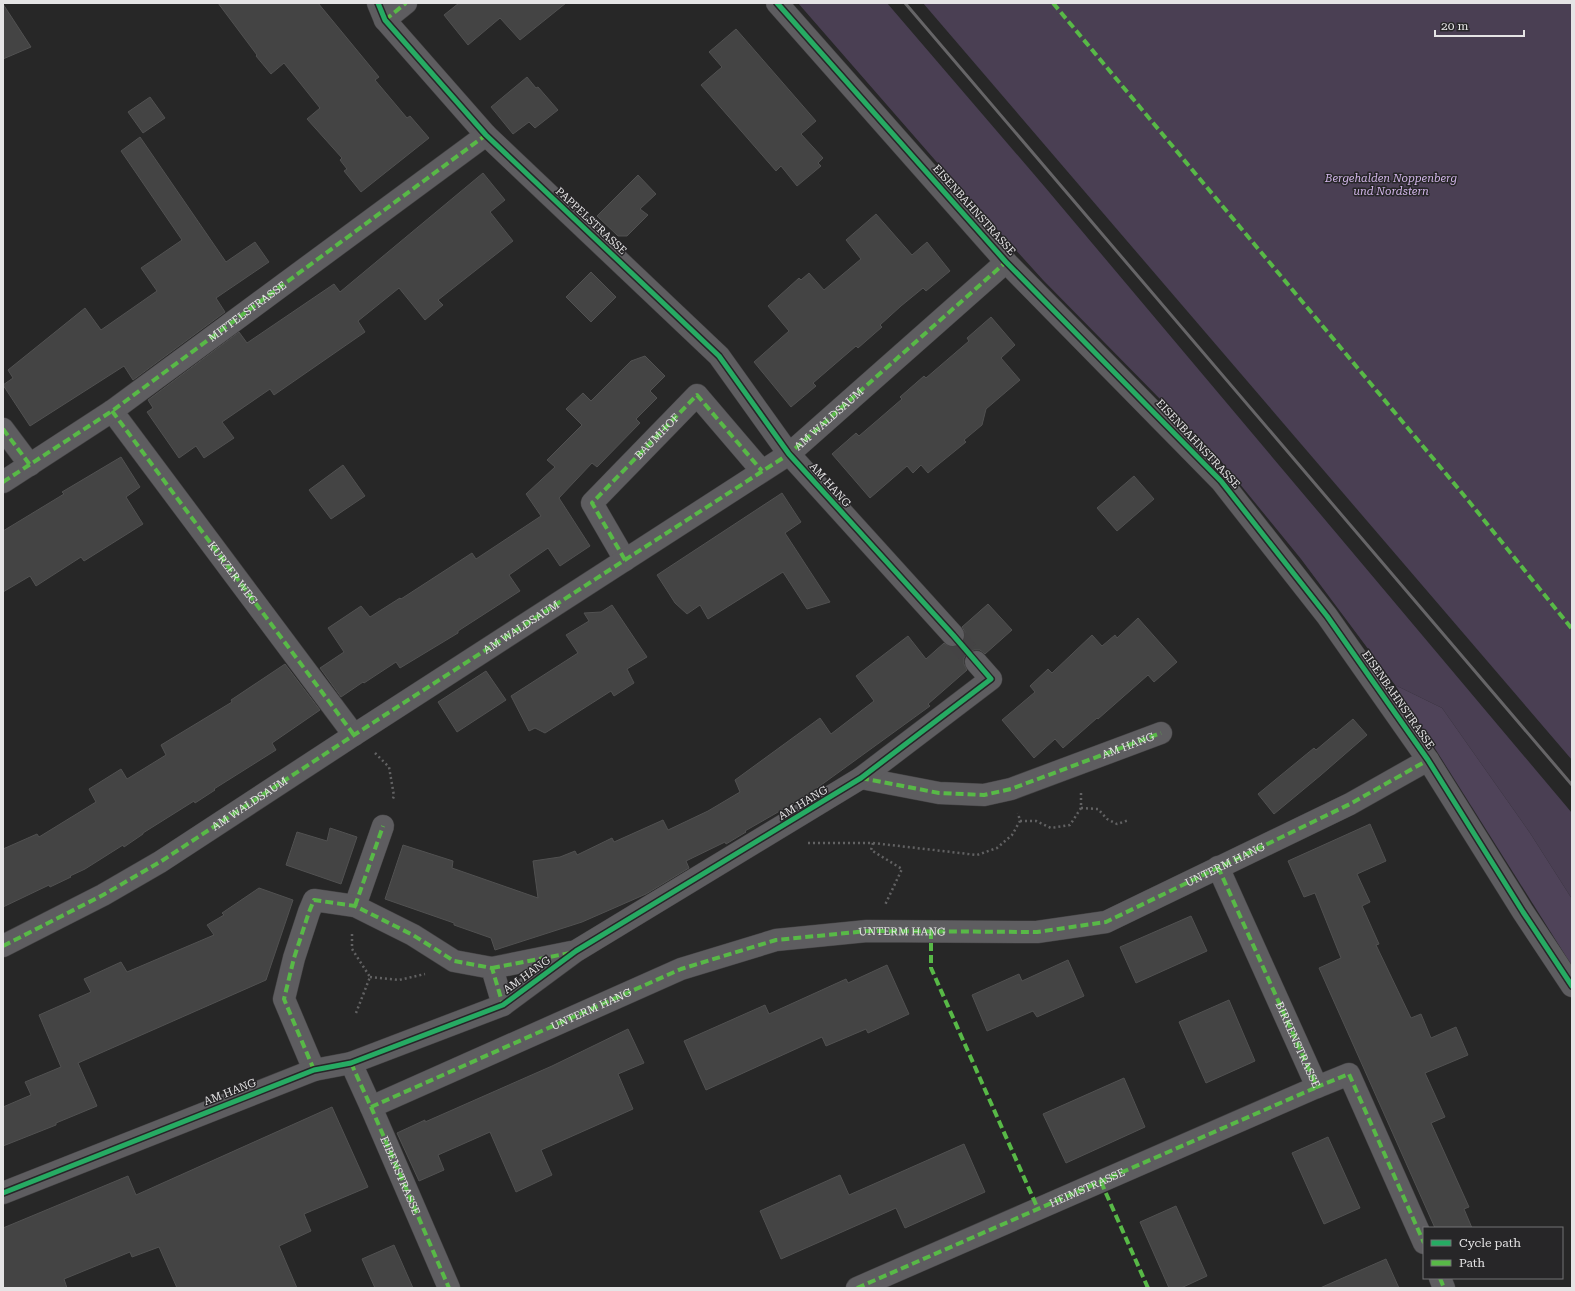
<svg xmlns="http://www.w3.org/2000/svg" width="1575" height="1291" viewBox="0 0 1575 1291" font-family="'Roboto Serif',serif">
<rect width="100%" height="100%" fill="#272727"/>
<g fill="#4a3f53">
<path d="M798 3H887L1044 186 1572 813V899L1530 833 1442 708 1395 685 1301 559 1221 461 1043 280 955 183Z"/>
<path d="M923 3H1572V760Z"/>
</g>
<path fill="#4f4359" d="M1395 685 1442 708 1530 833 1572 899V966Z"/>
<g fill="#444" stroke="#515151">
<path d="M218 3H318L379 77 375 80 407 118 410 116 429 138 361 192 344 171 347 169 340 160 342 158 307 119 320 108 284 63 271 74 256 56 257 55Z"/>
<path d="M459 3H566L520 40 500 18 468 45 444 15Z"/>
<path d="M3 4 31 47 3 59Z"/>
<path d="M736 29 816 121 801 134 823 158 818 163 821 166 797 186 781 166 776 171 701 85 722 67 709 52Z"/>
<path d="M527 77 536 88 538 87 558 110 535 128 529 122 513 134 491 107Z"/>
<path d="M150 97 165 118 143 133 128 112Z"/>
<path d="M140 137 226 262 255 242 269 262 216 298 225 312 133 380 124 366 30 426 3 385 13 378 8 370 85 308 101 330 157 291 141 268 182 240 121 151Z"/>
<path d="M483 173 505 200 490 212 513 241 438 300 443 305 425 320 399 288 358 321 365 332 274 395 270 389 222 422 234 438 204 458 196 446 179 458 147 412 153 408 148 400 239 332 247 343 334 284 340 292Z"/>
<path d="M638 175 656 194 640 209 648 215 627 236H618L597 216Z"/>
<path d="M876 214 912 255 927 242 950 271 926 291 923 288 901 306 880 325 882 327 858 348 856 346 813 383 816 386 791 407 754 362 789 331 768 306 799 278 801 280 809 273 824 290 861 259 846 240Z"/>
<path d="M591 272 616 297 591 322 566 297Z"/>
<path d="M991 317 1015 345 1001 358 1020 380 986 409 982 425 964 440 966 442 934 468 928 473 921 465 913 473 907 466 870 498 832 454 856 433 859 436 880 418 902 399 900 397 924 376 926 378 969 341 967 338Z"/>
<path d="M645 356 665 376 650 391 657 398 636 419 640 423 597 467 592 463 559 498 590 546 560 566 548 548 509 575 520 591 458 631V633L400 668 396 662 364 683 363 682 341 697 320 668 344 652 328 628 361 606 370 617 400 598 401 599 472 553 476 559 541 516 526 494 555 467 547 460 582 425 566 409 583 393 591 401 631 361Z"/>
<path d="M121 457 140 487 126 497 143 524 84 561 81 557 36 586 30 576 3 592V531L64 494 62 492Z"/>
<path d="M343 465 365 496 331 519 309 490Z"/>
<path d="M1134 476 1154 499 1117 531 1097 508Z"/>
<path d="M782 493 801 522 785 533 830 602 807 609 783 572 708 619 700 605 687 614 675 603 657 575Z"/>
<path d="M988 604 1012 630 985 654 980 650H974L967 653 964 658V664L967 670 928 704 930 706 806 796 745 831 746 832 726 844 725 842 686 861 689 868 646 894 582 922 495 950 491 938 454 925V923L385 899 403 845 453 861 452 868 538 898 533 861 560 857 575 851 577 855 612 838 614 842 663 820 668 830 708 811 740 792 735 780 820 718 831 734 874 701 856 676 908 636 926 659 944 643 950 647H956L962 644 965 638V632L962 627Z"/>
<path d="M612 605 647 657 627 669 634 683 614 696 611 691 545 733 535 728 529 731 511 696 578 653 566 635 589 621 584 613 601 612Z"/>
<path d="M1138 618 1177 662 1154 682 1148 675 1098 719 1097 718 1063 748 1055 739 1034 758 1002 720 1035 692 1030 686 1048 669 1052 673 1092 635 1102 646 1115 635 1117 638Z"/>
<path d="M285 664 320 710 272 743 276 750 214 789 215 790 195 803 194 801 143 833V834L124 847 123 845 85 869 70 876 71 877 50 887 49 885 3 907V849L37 834 39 837 96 802 89 789 121 769 127 779 166 755 161 745 232 702 231 700Z"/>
<path d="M486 671 506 700 457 732 438 702Z"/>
<path d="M1353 719 1367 735 1321 775 1274 814 1258 794 1314 748 1316 750Z"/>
<path d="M1370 824 1386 861 1357 874 1370 902 1362 906 1379 944 1376 945 1411 1018 1421 1014 1431 1038 1456 1027 1468 1055 1425 1073 1445 1117 1431 1123 1469 1207 1464 1209 1472 1228H1435L1319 968 1341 958 1315 893 1304 897 1288 861Z"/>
<path d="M330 828 357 837 341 884 286 865 297 832 327 841Z"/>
<path d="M259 888 293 900 266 980 78 1063 97 1106 56 1123V1125L3 1146V1107L31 1095 25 1082 61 1067 39 1015 91 992 84 979 121 962 127 972 214 935 207 925 224 915 222 913Z"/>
<path d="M1191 916 1207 951 1136 983 1120 947Z"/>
<path d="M1068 960 1084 996 1037 1017 1033 1011 987 1031 972 995 1019 974 1022 981Z"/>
<path d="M887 965 909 1014 868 1033 866 1029 826 1046 822 1037 706 1090 684 1041 765 1005 769 1014 846 979 848 983Z"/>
<path d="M1229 1000 1255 1061 1206 1083 1179 1022Z"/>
<path d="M628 1029 644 1063 618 1074 633 1109 541 1150 552 1175 516 1192 490 1132 438 1155 444 1170 419 1181 397 1133 425 1120V1122L552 1066Z"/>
<path d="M1124 1078 1145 1127 1066 1163 1043 1114Z"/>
<path d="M332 1107 368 1187 304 1214 311 1231 279 1246 297 1288H177L159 1247 132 1257 130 1252 64 1279 67 1288H3V1228L128 1176 136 1195Z"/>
<path d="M1328 1137 1360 1208 1324 1224 1292 1153Z"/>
<path d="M964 1144 985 1192 905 1228 896 1208 781 1259 760 1211 840 1175 849 1195Z"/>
<path d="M1176 1206 1207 1276 1181 1288H1169L1140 1222Z"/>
<path d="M394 1245 413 1288H375L362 1259Z"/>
<path d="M1386 1259 1399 1288H1320Z"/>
</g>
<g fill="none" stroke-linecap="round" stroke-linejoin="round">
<path stroke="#444344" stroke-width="22" stroke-dasharray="22 11" stroke-linecap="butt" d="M953 635 976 662"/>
<g stroke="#424142" stroke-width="23">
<g id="minor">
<path d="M378 3 385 20 486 135 719 356 789 454 953 635"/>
<path d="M777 3 1006 262 1221 481 1327 616 1428 760 1523 912 1572 986"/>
<path d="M385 20 406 3"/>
<path id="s1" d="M112 411 354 735"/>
<path d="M3 429 30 465"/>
<path id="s2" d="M3 482 112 411 486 135"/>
<path d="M625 560 592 503 697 395 762 471"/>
<path d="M861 778 939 793 984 795 1011 789 1161 733"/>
<path d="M1218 867 1317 1087 1349 1074 1424 1243"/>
<path d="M355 906 383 826"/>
<path id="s3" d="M3 946 103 895 160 862 354 735 789 454 1006 262"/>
<path d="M492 968 571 952"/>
<path id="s4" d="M351 1063 371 1107 449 1288"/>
<path d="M314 1070 284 999 294 958 309 912 314 900 355 906 413 935 454 961 492 968 503 1005"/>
<path id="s5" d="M371 1107 681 969 776 940 867 931 1037 932 1106 922 1350 804 1428 760"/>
<path d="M3 1193 314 1070 351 1063 503 1005 576 951 861 778 991 679 976 662"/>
<path d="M1440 1278 1444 1288"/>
<path id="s6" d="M857 1288 1317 1087"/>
</g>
</g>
<g stroke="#626263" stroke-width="2.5" stroke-dasharray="2 3" stroke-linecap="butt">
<path d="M375 753 389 767 394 796 392 801"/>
<path d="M1081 808 1098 809 1107 819 1117 824 1129 820"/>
<path d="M1020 821H1036L1051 828 1070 825 1081 808V791"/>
<path d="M808 843H873L977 855 997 848 1012 835 1020 821 1018 813"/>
<path d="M873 843 871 850 902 869 885 905"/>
<path d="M352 934V949L370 977 356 1013"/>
<path d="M370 977 399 980 425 974"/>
</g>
<use href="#minor" stroke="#5e5d60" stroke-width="22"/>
<path stroke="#666567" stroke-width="3" d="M905 3 1572 785"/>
<g stroke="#58b947" stroke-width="4" stroke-dasharray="8 4" stroke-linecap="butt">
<path d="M1053 3 1467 499 1572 629"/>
<path d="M385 20 406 3"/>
<path d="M112 411 354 735"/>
<path d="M3 429 30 465"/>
<path d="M3 482 112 411 486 135"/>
<path id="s7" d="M625 560 592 503 697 395 762 471"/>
<path id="s8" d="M861 778 939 793 984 795 1011 789 1161 733"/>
<path id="s9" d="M1218 867 1317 1087 1349 1074 1424 1243"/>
<path d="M355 906 383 826"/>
<path d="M931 931V968L1038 1209"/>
<path d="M3 946 103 895 160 862 354 735 789 454 1006 262"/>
<path d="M492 968 570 953"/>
<path d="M351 1063 371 1107 449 1288"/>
<path d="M314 1070 284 999 294 958 309 912 314 900 355 906 413 935 454 961 492 968 503 1005"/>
<path d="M371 1107 681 969 776 940 867 931 1037 932 1106 922 1350 804 1428 760"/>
<path d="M1101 1182 1148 1288"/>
<path d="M1440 1278 1444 1288"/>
<path d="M857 1288 1317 1087"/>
</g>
<g stroke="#272628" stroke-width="8">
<g id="cycleway">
<path d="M777 3 1006 262 1221 481 1327 616 1428 760 1523 912 1572 986"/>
<path d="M3 1193 314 1070 351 1063 503 1005 576 951 861 778 991 679 953 635 789 454 719 356 486 135 385 20 378 3"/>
</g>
</g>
<use href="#cycleway" stroke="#26ab63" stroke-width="5"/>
</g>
<g text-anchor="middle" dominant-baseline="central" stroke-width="3" stroke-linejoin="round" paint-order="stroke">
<g font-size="11" font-style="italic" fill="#d3b7ea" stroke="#272628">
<text x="1391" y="178">Bergehalden Noppenberg<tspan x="1391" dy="13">und Nordstern</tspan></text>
</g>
<g font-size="11" fill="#e5e4e5" stroke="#272628">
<text transform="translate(974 210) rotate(48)">EISENBAHNSTRASSE</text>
<text transform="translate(591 221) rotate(43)">PAPPELSTRASSE</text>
<text stroke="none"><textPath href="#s2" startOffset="298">MITTELSTRASSE</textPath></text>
<text stroke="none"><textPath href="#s3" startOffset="981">AM WALDSAUM</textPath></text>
<text stroke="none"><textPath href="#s7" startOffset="159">BAUMHOF</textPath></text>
<text transform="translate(1198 444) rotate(47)">EISENBAHNSTRASSE</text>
<text transform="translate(830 485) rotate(48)">AM HANG</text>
<text stroke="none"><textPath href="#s1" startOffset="202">KURZER WEG</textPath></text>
<text stroke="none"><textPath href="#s3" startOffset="609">AM WALDSAUM</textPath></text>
<text transform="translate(1398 700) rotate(55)">EISENBAHNSTRASSE</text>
<text stroke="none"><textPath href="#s8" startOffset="277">AM HANG</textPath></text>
<text stroke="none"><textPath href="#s3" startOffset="285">AM WALDSAUM</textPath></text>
<text transform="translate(803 803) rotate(-31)">AM HANG</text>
<text stroke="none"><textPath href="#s5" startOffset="902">UNTERM HANG</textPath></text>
<text stroke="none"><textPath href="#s5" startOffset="565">UNTERM HANG</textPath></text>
<text transform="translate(527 975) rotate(-36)">AM HANG</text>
<text stroke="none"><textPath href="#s5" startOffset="241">UNTERM HANG</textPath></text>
<text stroke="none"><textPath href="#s9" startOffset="195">BIRKENSTRASSE</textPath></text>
<text transform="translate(230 1092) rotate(-21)">AM HANG</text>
<text stroke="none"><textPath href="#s4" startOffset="123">EIBENSTRASSE</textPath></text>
<text stroke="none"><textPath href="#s6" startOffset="251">HEIMSTRASSE</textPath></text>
</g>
</g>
<rect width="1575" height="1291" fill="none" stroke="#e5e4e5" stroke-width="8"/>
<rect x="1423" y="1227" width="140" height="52" fill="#272628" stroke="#737274"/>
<rect x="1431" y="1240" width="20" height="6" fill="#26ab63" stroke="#737274"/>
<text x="1459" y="1247" font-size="12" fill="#e5e4e5">Cycle path</text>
<rect x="1431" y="1260" width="20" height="6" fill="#58b947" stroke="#737274"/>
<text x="1459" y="1267" font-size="12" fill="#e5e4e5">Path</text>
<path d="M1435 30v6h89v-6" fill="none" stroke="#e5e4e5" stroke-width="2"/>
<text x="1441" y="30" font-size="12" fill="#e5e4e5" stroke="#272628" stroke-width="3" paint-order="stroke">20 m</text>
</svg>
